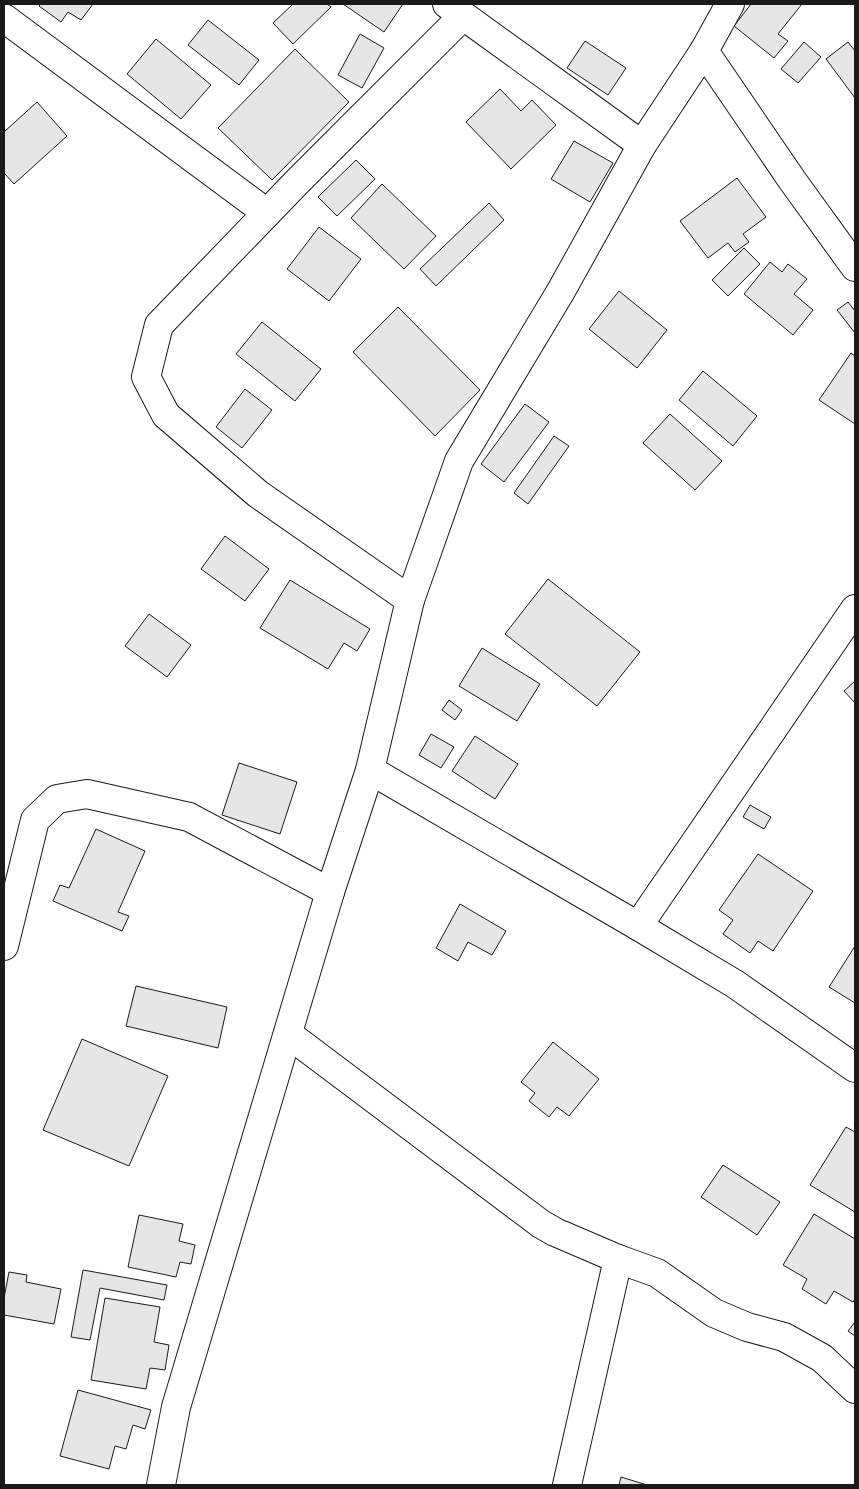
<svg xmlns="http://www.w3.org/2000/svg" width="859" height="1489" viewBox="0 0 859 1489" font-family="Signika,sans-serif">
<rect width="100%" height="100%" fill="#fff"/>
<g fill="#e6e6e6" stroke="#1a1a1a">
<path d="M41 4H93L81 20 68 12 61 22 39 6Z"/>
<path d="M293 4H327L331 7 293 44 273 23Z"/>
<path d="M343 4H403L384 32Z"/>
<path d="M751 4H802L778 34 788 41 774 58 734 26Z"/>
<path d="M208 20 259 60 239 85 188 45Z"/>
<path d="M360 34 384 48 362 88 338 75Z"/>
<path d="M156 39 211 85 181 119 127 74Z"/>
<path d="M585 41 626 68 608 95 567 68Z"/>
<path d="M804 42 821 57 798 83 781 69Z"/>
<path d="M848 42 855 51V98L826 59Z"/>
<path d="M295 49 349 102 272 180 218 128Z"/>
<path d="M500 89 521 111 532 100 556 125 511 169 466 122Z"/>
<path d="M37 102 67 136 14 184 4 173V132Z"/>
<path d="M574 141 613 163 590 202 551 179Z"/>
<path d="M356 160 375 179 337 216 318 197Z"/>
<path d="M737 178 766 217 743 234 749 242 735 252 728 243 708 258 680 221Z"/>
<path d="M382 184 436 236 404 269 351 218Z"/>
<path d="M489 203 504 220 436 286 420 269Z"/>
<path d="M319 227 361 259 329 301 287 269Z"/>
<path d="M744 248 760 264 728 296 712 280Z"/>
<path d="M770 262 782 272 788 264 807 279 794 294 813 310 793 335 744 294Z"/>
<path d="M619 291 667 330 637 368 589 329Z"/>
<path d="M848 302 855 311V333L837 310Z"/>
<path d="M398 307 480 390 435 436 353 352Z"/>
<path d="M262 322 321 369 295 401 236 354Z"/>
<path d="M851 353 855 356V424L819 400Z"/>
<path d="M703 371 757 416 733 446 679 400Z"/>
<path d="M245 389 272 410 242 448 216 427Z"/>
<path d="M525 404 549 422 504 482 481 464Z"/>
<path d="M670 414 722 461 695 490 643 443Z"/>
<path d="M554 436 569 446 528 504 514 493Z"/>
<path d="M225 536 269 569 245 601 201 569Z"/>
<path d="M548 579 640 652 597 706 505 634Z"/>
<path d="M290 580 370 629 357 651 344 643 328 669 260 628Z"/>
<path d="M149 614 191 645 167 677 125 646Z"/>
<path d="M482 648 540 684 517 721 459 686Z"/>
<path d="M855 681V703L844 691Z"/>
<path d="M449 700 462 710 455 720 442 710Z"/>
<path d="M431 734 454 747 441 768 419 755Z"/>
<path d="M475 736 518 764 495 799 452 771Z"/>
<path d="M239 763 297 782 280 834 222 815Z"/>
<path d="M750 805 771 817 764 829 743 817Z"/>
<path d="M96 829 145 851 118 912 129 916 122 931 53 901 60 885 69 888Z"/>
<path d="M758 854 813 891 773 951 758 941 750 953 723 934 733 920 719 910Z"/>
<path d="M460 904 506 931 492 955 468 942 458 961 436 948Z"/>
<path d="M855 946V1003L829 987Z"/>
<path d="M136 986 227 1007 218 1048 126 1026Z"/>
<path d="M82 1039 168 1076 129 1166 43 1130Z"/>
<path d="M553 1042 599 1079 569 1116 557 1107 549 1117 529 1101 535 1093 521 1082Z"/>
<path d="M846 1127 855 1132V1212L810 1185Z"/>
<path d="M723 1165 780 1202 757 1235 701 1197Z"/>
<path d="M814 1214 855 1239V1299L853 1302 834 1291 826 1304 802 1289 807 1279 783 1265Z"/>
<path d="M139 1215 183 1224 179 1241 195 1245 191 1264 180 1262 176 1277 128 1267Z"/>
<path d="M83 1270 167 1285 164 1300 100 1288 90 1340 71 1337Z"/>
<path d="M9 1272 27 1275 26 1282 61 1289 54 1324 4 1315V1298Z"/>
<path d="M105 1298 160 1307 154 1342 169 1345 165 1370 150 1368 146 1389 91 1380Z"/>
<path d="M855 1322V1336L848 1331Z"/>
<path d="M78 1390 151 1410 145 1429 133 1425 126 1449 115 1446 109 1469 60 1456Z"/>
<path d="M621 1477 647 1485H619Z"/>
</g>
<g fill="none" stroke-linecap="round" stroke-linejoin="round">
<g stroke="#1a1a1a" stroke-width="30">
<g id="minor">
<path d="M447 4 642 145"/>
<path d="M4 18 267 213"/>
<path d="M704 51 792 180 855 267"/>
<path d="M410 600 258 494 166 415 146 377 159 325 297 182 463 16"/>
<path d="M370 770 638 926 735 984 855 1068"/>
<path d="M638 926 855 609"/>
<path d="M4 946 35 820 57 799 87 794 189 817 330 892"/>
<path d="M288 1034 541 1224 555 1232 618 1259 657 1273 714 1313 747 1327 784 1337 822 1358 855 1389"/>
<path d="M161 1485 176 1407 330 892 370 770 410 600 459 461 561 291 642 145 704 51 730 4"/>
<path d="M567 1485 618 1259"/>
</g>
</g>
<use href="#minor" stroke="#fff" stroke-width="28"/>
</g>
<rect width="859" height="1489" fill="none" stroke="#1a1a1a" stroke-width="10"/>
</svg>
